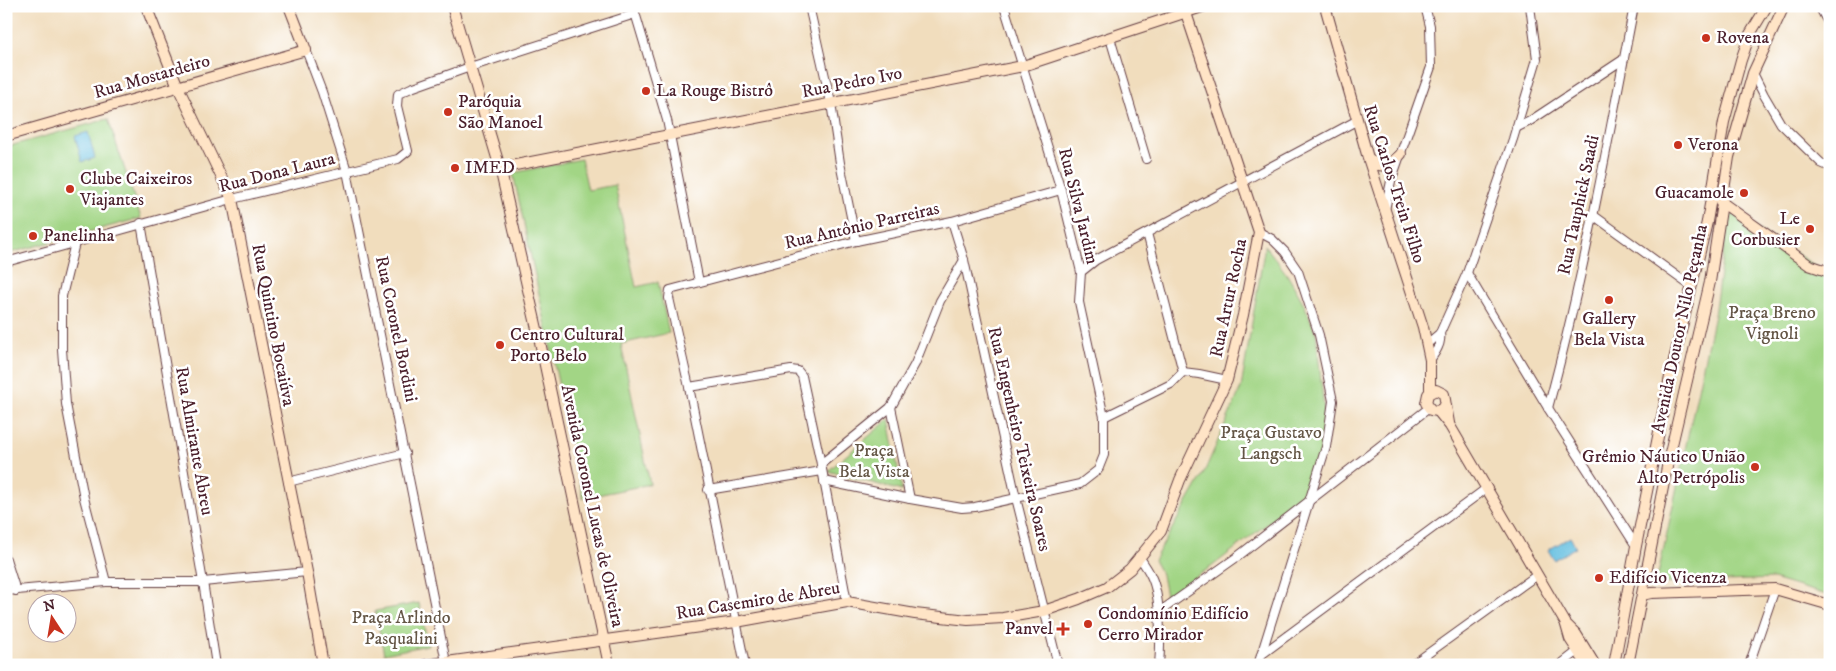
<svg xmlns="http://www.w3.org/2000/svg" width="1836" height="671" viewBox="0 0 1836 671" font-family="'IM FELL DW Pica',serif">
<rect width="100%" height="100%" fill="#fff"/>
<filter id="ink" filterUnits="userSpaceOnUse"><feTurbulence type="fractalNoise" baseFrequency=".02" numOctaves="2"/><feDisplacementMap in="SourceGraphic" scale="10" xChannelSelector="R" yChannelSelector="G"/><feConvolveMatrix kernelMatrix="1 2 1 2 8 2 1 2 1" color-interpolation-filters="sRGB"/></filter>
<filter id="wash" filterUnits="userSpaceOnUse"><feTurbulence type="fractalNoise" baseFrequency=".0096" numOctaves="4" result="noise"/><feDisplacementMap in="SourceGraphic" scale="20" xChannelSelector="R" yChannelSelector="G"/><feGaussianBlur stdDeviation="1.12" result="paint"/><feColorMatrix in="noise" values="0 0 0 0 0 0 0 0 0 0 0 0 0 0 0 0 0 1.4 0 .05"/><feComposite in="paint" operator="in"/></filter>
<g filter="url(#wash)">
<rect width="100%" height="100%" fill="#f1ddbd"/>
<g fill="#a2d585" stroke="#767a58">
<path d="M108 119 141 218 6 254V199L12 197 6 178V147Z"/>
<path d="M581 159 588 190 615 185 636 287 658 282 669 333 621 344 650 484 583 498 513 173Z"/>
<path d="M1729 211 1830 275V596L1773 579 1656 584 1714 315Z"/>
<path d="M1265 245 1288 276 1304 304 1316 333 1324 409 1325 447 1302 497 1211 567 1166 596 1162 575 1154 560 1203 475 1241 388Z"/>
<path d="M889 419 902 491 828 471Z"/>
<path d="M419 603 428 645 384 654 375 611Z"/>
</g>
<g fill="#61bddf" stroke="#566e85">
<path d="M88 132 95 158 82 162 75 136Z"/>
<path d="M1570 537 1576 547 1554 560 1548 550Z"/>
</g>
</g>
<g filter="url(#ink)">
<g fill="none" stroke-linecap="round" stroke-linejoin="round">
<g stroke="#633c41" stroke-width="10">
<g id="street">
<path d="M633 6 667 120 699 282"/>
<path d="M809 6 831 103 840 163 856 241"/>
<path d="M1819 6 1830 26"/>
<path d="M1110 38 1146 159"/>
<path d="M306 50 322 92 347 171 446 662"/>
<path d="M1753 73 1764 95 1781 124 1821 163 1830 167"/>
<path d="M1516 128 1530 121 1624 59"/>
<path d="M1385 210 1391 181 1431 67 1430 26 1425 6"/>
<path d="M1593 215 1692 287"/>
<path d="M952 221 964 260 1016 498 1058 665"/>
<path d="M141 223 203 582 216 665"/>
<path d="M1147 233 1183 372"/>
<path d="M75 243 62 296V349L66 404 84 498 106 582"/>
<path d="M6 262 232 199 398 159 408 151 397 106 398 94 411 88 470 67 635 14"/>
<path d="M1081 272 1096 260 1356 121"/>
<path d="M1467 273 1548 408 1636 546"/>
<path d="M1427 344 1440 333 1467 273 1513 139 1537 59 1530 6"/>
<path d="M1430 360C1436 352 1442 343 1440 333"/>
<path d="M689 387 791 370 798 371 802 376 821 464 847 602"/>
<path d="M891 407 910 499"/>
<path d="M1548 408C1584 276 1608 141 1634 6"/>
<path d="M1104 417 1171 384 1183 372 1199 374 1227 380"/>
<path d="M821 464 891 407 915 364 940 301 964 260"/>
<path d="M824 481 910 499 962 508 975 507 1080 484 1098 470 1104 455V417L1079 302 1081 272 1061 190 1004 6"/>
<path d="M288 482 405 453"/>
<path d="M708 490 822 471"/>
<path d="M1139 556C1143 563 1148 569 1151 576 1161 596 1161 643 1159 665"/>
<path d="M6 559 16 591"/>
<path d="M6 591 106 582H203L307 572"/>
<path d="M1159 612 1237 557 1429 408"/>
<path d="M1261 655 1487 488"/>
<path d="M745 665 689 387 669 298 670 290 856 241 952 221 1061 190"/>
<path d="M1258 665 1326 447 1333 401 1319 335 1298 271 1285 252 1272 239 1259 232"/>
<path d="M1412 665 1537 575"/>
<path d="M1560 665 1578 651"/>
<path d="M1749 665 1775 589"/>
</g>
</g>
<g stroke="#633c41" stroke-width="12">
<g id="secondary">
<path d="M146 6 178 87 232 199 307 572 323 665"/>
<path d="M452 6 500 168 540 342 609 665"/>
<path d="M1325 6 1368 158 1423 327 1430 360V392"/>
<path d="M6 136 306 50 289 6"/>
<path d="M1368 158C1384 171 1388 166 1401 154"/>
<path d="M500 168 1023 66 1205 6"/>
<path d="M1720 201 1809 265 1830 272"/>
<path d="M1445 406 1438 411 1431 410 1426 403 1428 394 1436 390 1444 394 1449 423"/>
<path d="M1438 411 1450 426 1566 624 1576 634 1595 665"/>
<path d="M1642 595 1651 593 1775 589 1830 605"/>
<path d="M1566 625 1570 639 1587 665"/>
<path d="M425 665 736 622 847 602 915 614 968 620 1003 618 1044 611 1079 599 1107 587 1130 569 1161 531 1180 480 1227 380 1243 315 1259 232 1186 13"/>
<path d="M1614 665 1636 546 1670 377 1707 222 1724 122 1741 60 1750 34 1767 6"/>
<path d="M1628 665 1668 462 1710 282 1729 157 1753 73 1784 6"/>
</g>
</g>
<use href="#street" stroke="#fff" stroke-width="8"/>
<use href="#secondary" stroke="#ffe4c6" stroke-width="10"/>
</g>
</g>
<g fill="#c8321e" stroke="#fff" stroke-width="2">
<circle cx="1706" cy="38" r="5"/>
<circle cx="646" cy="91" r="5"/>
<circle cx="448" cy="112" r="5"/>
<circle cx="1678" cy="145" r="5"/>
<circle cx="455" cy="168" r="5"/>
<circle cx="70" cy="189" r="5"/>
<circle cx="1744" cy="193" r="5"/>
<circle cx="1810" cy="229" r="5"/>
<circle cx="33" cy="236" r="5"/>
<circle cx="1609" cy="300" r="5"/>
<circle cx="500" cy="345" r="5"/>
<circle cx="1755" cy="467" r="5"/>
<circle cx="1599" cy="578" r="5"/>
<circle cx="1088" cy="624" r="5"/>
<path d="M1060.5 621.5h5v5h5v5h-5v5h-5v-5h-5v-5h5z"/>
</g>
<g text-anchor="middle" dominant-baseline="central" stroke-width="5" stroke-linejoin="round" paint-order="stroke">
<g font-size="18" fill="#4a1f2b" stroke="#fff" text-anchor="start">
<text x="1716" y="38">Rovena</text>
<text x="656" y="91">La Rouge Bistrô</text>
<text x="458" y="102">Paróquia<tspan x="458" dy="21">São Manoel</tspan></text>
<text x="1688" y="145">Verona</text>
<text x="465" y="168">IMED</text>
<text x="80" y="179">Clube Caixeiros<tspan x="80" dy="21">Viajantes</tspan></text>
<text x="1734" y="193" text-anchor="end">Guacamole</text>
<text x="1800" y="219" text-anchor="end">Le<tspan x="1800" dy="21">Corbusier</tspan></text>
<text x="43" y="236">Panelinha</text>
<text x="1609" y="319" text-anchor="middle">Gallery<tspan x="1609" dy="21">Bela Vista</tspan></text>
<text x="510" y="335">Centro Cultural<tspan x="510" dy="21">Porto Belo</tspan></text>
<text x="1745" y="457" text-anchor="end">Grêmio Náutico União<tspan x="1745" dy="21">Alto Petrópolis</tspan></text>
<text x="1609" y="578">Edifício Vicenza</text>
<text x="1098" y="614">Condomínio Edifício<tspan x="1098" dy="21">Cerro Mirador</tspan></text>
<text x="1053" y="629" text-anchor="end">Panvel</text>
</g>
<g font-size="18" fill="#4a1f2b" stroke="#fff">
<text transform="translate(152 77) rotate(-16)">Rua Mostardeiro</text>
<text transform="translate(852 83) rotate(-11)">Rua Pedro Ivo</text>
<text transform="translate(277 173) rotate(-14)">Rua Dona Laura</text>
<text transform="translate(1394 184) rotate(72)">Rua Carlos Trein Filho</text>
<text transform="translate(1579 205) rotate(-78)">Rua Tauphick Saadi</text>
<text transform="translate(1078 206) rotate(76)">Rua Silva Jardim</text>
<text transform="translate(862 226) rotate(-13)">Rua Antônio Parreiras</text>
<text transform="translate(1229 298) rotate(-78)">Rua Artur Rocha</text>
<text transform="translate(273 325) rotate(79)">Rua Quintino Bocaiúva</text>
<text transform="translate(396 329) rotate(78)">Rua Coronel Bordini</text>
<text transform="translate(1680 329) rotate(-78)">Avenida Doutor Nilo Peçanha</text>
<text transform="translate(1019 439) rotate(77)">Rua Engenheiro Teixeira Soares</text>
<text transform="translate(194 441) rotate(80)">Rua Almirante Abreu</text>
<text transform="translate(592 506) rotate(78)">Avenida Coronel Lucas de Oliveira</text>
<text transform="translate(758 601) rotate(-9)">Rua Casemiro de Abreu</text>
</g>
<g font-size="18" fill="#645646" stroke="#fff">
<text x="1772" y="313">Praça Breno<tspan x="1772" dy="21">Vignoli</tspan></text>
<text x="1271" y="433">Praça Gustavo<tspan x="1271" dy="21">Langsch</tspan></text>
<text x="874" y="451">Praça<tspan x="874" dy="21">Bela Vista</tspan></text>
<text x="401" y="618">Praça Arlindo<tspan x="401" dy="21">Pasqualini</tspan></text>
</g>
</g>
<rect width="1836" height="671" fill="none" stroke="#fff" stroke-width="25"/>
<g transform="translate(52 618) rotate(348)"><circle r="24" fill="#ffffff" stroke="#b7a5aa"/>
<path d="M0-4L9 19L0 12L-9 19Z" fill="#c8321e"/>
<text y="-8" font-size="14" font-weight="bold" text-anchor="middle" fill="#4a1f2b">N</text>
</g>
</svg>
